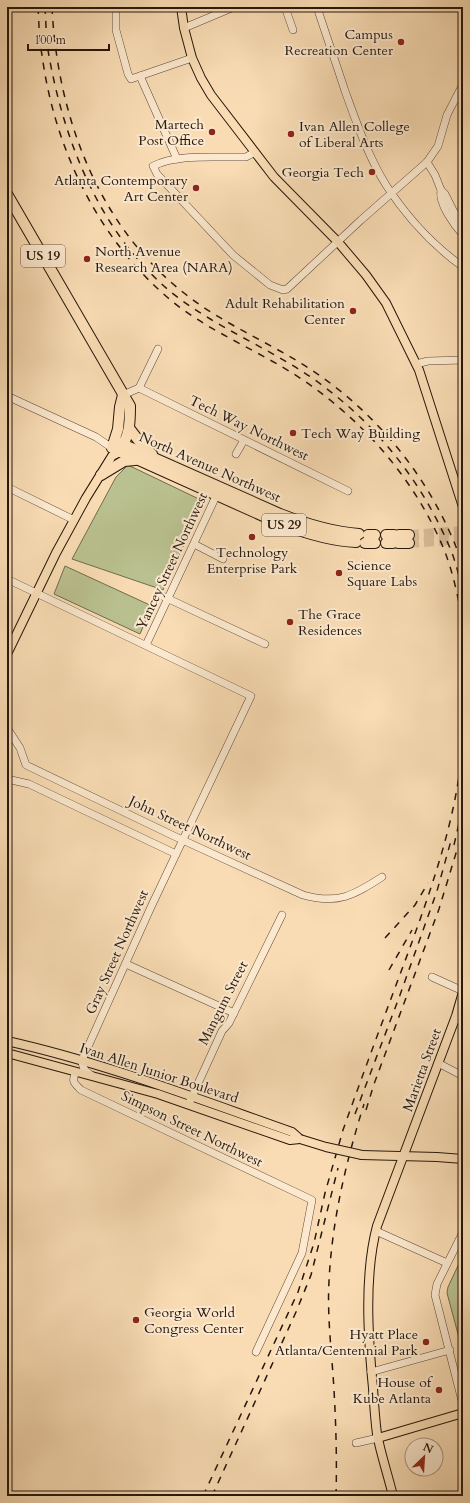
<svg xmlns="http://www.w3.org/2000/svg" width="470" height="1503" viewBox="0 0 470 1503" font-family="Cardo,serif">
<rect width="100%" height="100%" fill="#f9dcb4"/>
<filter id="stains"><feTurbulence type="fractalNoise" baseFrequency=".005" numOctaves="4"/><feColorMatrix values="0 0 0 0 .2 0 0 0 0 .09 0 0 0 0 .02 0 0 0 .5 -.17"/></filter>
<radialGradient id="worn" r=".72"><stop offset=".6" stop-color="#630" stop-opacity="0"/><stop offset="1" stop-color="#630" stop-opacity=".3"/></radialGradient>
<g fill="#bac190" stroke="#706c4e">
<path d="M128 465 201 500 202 506 163 590 72 559 116 477Z"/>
<path d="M65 566 152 606 140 634 54 594Z"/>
<path d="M463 1255V1367L462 1349 447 1293 448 1287Z"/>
</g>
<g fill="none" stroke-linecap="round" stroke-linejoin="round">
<g stroke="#d9be9b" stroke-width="10" stroke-dasharray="10 5" stroke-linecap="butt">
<path d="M409 535 463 531"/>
<path d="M409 543 463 539"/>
</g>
<g stroke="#5b4836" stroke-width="8">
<g id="minor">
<path d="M116 7V30L128 74 131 79 192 58"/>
<path d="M285 7 293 30"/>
<path d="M317 7C326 35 336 63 345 91 357 124 368 156 386 185 406 216 434 246 463 267"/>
<path d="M184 28 234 7"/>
<path d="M140 76 177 159"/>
<path d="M255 152 246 157C218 158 179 153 153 166L157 174 233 255 270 285 283 290 287 289 361 220 427 162 438 146 447 115 463 84"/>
<path d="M427 162 435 175 441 190 445 194 454 212 463 226"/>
<path d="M441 190C438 203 454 225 463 235"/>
<path d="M416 364 428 361 463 360"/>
<path d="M139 388 348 491"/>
<path d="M123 395 139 388 158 349"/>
<path d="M7 396 96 437 112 448"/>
<path d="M236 454 244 440"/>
<path d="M7 487 74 520"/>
<path d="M194 544 223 559"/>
<path d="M7 579 251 696 151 907 82 1060C82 1068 85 1071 91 1075"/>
<path d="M158 594 265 644"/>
<path d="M146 645 218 492"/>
<path d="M7 728 20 748 26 765 176 837 303 895C338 905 354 895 382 877"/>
<path d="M7 779 29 784 176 854"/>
<path d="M126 964 234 1013"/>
<path d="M432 977 463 991"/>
<path d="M438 1063 463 1076"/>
<path d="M76 1072C71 1081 74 1083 81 1090L312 1200 302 1253 256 1352"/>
<path d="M190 1101 222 1031 229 1023 282 915"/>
<path d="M376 1231 447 1263"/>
<path d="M463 1232 437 1284 435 1295 463 1405"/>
<path d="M371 1372 450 1350"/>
<path d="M356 1443 378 1438"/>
</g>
</g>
<g stroke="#26170c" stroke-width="10">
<g id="major">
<path d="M181 7 184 28 192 58 201 78 211 95 274 177 338 242 366 275 386 303 419 370 463 507"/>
<path d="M7 654 56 553 86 498 112 456 120 452"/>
<path d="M7 1041C105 1063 198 1099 292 1132L300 1139"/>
<path d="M7 1053 158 1094 290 1140 300 1139"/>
<path d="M362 1155 437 1157 463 1159"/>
<path d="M378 1438 463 1413"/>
<path d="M393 1496C388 1475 381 1455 377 1434 375 1419 374 1403 373 1388 368 1337 364 1275 377 1226L456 1016 463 992"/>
</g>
</g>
<g stroke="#26170c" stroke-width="12">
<g id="highway">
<path d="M7 194 130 406C130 427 129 434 120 452"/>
<path d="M123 395 120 407 118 429 112 448 281 524C305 533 330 541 356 542"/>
<path d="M129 428 142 445 152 454"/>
<path d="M118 442 280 514C306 524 331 532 359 534"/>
<path d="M101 475 124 461 135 460"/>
<path d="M368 535H375"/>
<path d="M386 535H394"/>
<path d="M399 535H409"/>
<path d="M365 543H375"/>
<path d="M386 543H393"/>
<path d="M398 543H409"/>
</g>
</g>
<use href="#minor" stroke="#fbe8ce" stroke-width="7"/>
<use href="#major" stroke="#f9dcb4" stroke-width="8"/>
<use href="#highway" stroke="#f9dcb4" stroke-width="10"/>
<g stroke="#26170c" stroke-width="1.5" stroke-dasharray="7 7" stroke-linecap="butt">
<path d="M38 7C39 23 39 39 42 55 54 146 96 236 167 297 203 328 248 346 289 371 357 413 415 477 445 552 454 576 460 604 463 629"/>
<path d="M45 7C46 23 46 40 49 56 65 145 101 234 172 293 209 322 252 341 292 365 363 408 418 472 450 548 456 562 459 577 463 592"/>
<path d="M52 7C57 114 97 225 184 293 219 321 261 339 299 362 375 408 435 482 463 566"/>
<path d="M460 802 463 786"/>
<path d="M454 845 463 806"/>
<path d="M385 938 415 905 428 883"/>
<path d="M389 970 412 930"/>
<path d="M366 1110 374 1084 439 909 460 840"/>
<path d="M355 1114 400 995 437 891 452 837"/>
<path d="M203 1496 298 1292 314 1243 325 1193 343 1130C364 1071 386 1012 408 953 433 884 458 814 463 740"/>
<path d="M212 1496 296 1312 311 1275 338 1168"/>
<path d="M336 1496C337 1461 336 1425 334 1390 332 1354 327 1318 329 1281 332 1220 346 1162 364 1104"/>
</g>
<g stroke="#26170c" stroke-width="10" stroke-linecap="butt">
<path id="major-bridge" d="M300 1139 326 1147 362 1155"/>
</g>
<use href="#major-bridge" stroke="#f9dcb4" stroke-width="8"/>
</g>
<g fill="#8f2418" stroke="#fbe8ce" stroke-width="1.5">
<circle cx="401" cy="42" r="4"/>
<circle cx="212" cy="132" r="4"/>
<circle cx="291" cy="134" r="4"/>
<circle cx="372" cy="172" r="4"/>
<circle cx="196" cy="188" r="4"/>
<circle cx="87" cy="259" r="4"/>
<circle cx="353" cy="311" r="4"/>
<circle cx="293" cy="433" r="4"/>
<circle cx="252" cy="537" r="4"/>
<circle cx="339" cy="573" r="4"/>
<circle cx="290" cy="622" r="4"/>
<circle cx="136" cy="1320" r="4"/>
<circle cx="426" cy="1342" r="4"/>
<circle cx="439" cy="1390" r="4"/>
</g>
<g text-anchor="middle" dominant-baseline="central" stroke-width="4" stroke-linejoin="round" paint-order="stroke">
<g fill="#fbe8ce" stroke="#665646" stroke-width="1">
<rect x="21" y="245" width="44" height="22" rx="3"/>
<rect x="262" y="514" width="44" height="22" rx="3"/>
</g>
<g font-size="13" font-weight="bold" fill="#26170c">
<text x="43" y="256">US 19</text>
<text x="284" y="525">US 29</text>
</g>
<g font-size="14" fill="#26170c" stroke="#fbe8ce" text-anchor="end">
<text x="393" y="34">Campus<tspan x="393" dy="16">Recreation Center</tspan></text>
<text x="204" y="124">Martech<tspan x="204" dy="16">Post Office</tspan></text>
<text x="299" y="126" text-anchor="start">Ivan Allen College<tspan x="299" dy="16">of Liberal Arts</tspan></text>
<text x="364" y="172">Georgia Tech</text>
<text x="188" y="180">Atlanta Contemporary<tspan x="188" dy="16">Art Center</tspan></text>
<text x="95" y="251" text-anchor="start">North Avenue<tspan x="95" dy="16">Research Area (NARA)</tspan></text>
<text x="345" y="303">Adult Rehabilitation<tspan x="345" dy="16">Center</tspan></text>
<text x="301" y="433" text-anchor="start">Tech Way Building</text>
<text x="252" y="552" text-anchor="middle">Technology<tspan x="252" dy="16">Enterprise Park</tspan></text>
<text x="347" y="565" text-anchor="start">Science<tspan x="347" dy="16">Square Labs</tspan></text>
<text x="298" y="614" text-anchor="start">The Grace<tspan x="298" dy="16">Residences</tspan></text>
<text x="144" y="1312" text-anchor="start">Georgia World<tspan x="144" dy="16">Congress Center</tspan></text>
<text x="418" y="1334">Hyatt Place<tspan x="418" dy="16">Atlanta/Centennial Park</tspan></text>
<text x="431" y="1382">House of<tspan x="431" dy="16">Kube Atlanta</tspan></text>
</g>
<g font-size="14" fill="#26170c" stroke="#fbe8ce">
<text transform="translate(249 428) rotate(26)">Tech Way Northwest</text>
<text transform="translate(210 467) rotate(24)">North Avenue Northwest</text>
<text transform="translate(172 561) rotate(-65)">Yancey Street Northwest</text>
<text transform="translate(190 828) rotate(25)">John Street Northwest</text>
<text transform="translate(117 952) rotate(-66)">Gray Street Northwest</text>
<text transform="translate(223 1003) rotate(-63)">Mangum Street</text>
<text transform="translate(422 1070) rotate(-70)">Marietta Street</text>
<text transform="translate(159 1073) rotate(18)">Ivan Allen Junior Boulevard</text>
<text transform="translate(192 1129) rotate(26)">Simpson Street Northwest</text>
</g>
</g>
<rect width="470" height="1503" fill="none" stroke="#f9dcb4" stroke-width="24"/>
<rect x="8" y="8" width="454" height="1487" fill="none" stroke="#26170c" stroke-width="2"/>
<rect x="12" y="12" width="446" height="1479" fill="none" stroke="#26170c"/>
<g transform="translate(424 1457) rotate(25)"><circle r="19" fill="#fbe8ce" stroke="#a69480"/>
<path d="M0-3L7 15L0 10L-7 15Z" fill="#8f2418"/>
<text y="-6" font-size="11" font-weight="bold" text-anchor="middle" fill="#26170c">N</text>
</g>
<path d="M28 44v6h81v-6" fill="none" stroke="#26170c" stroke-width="2"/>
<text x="34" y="44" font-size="12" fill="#26170c" stroke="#fbe8ce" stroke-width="3" paint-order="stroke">100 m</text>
<rect width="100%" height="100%" filter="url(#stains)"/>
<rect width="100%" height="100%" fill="url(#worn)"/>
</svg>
